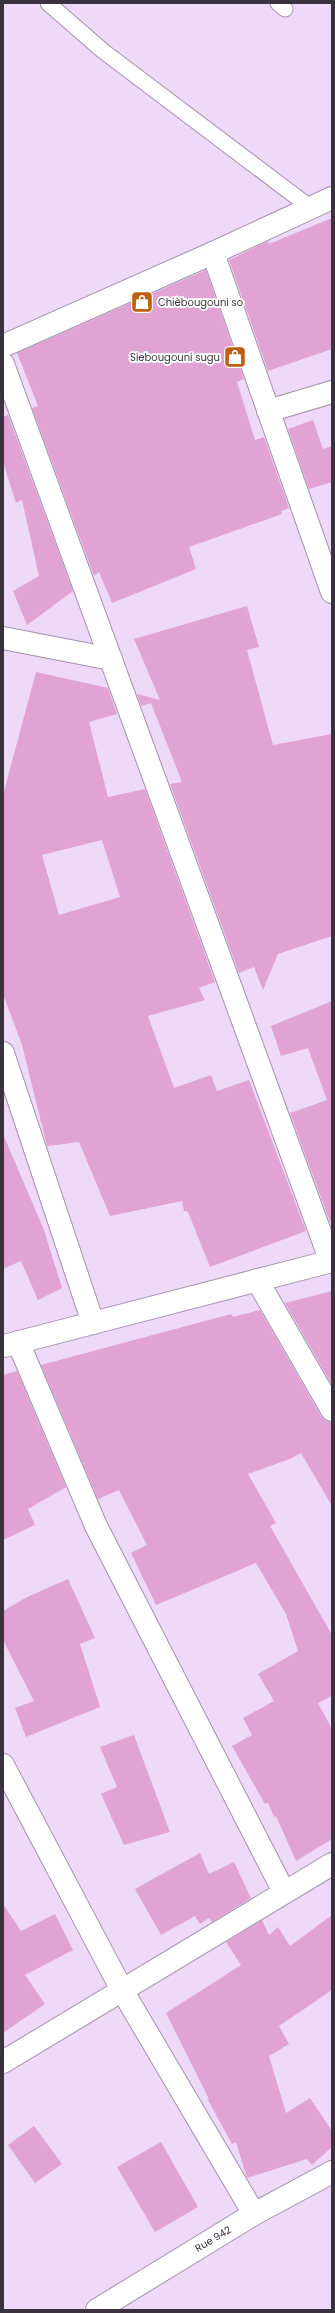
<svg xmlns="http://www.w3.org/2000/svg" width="335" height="2313" viewBox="0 0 335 2313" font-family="Poppins,sans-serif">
<rect width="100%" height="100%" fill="#eed9f8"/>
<g fill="#e1a3d4" fill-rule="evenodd">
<path d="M332 218V349L268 371 229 260 268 241 269 244Z"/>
<path d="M206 270 244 379 237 382 255 440 264 437 289 508 281 511 282 514 189 547 196 569 112 603 99 572 94 576 32 408 38 406 17 353Z"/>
<path d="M8 415 73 591 27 625 13 591 39 576 22 500 16 503 3 462V417Z"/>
<path d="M313 420 323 449 332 446V482L309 489 288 429Z"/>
<path d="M247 606 259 647 247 650 273 745 332 734V936L278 954 263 990 254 967 239 973 170 784 182 782 151 703 141 706 137 694 160 700 134 639Z"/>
<path d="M36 672 108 688 117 714 89 722 108 797 145 789 215 982 199 988 205 1000 148 1016 174 1088 211 1075 217 1091 249 1080 306 1231 210 1267 188 1212 184 1211 182 1201 110 1216 79 1142 47 1146 22 1045 3 994V795ZM102 840 120 897 59 915 42 855Z"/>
<path d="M332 1001V1221L330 1222 290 1113 327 1100 308 1048 281 1056 271 1026Z"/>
<path d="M3 1134 44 1230 62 1288 38 1300 21 1261 3 1269Z"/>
<path d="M332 1291V1385L285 1303Z"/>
<path d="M260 1310 321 1416 326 1421 332 1422V1506L301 1453 290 1459 248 1474 276 1523 270 1526 332 1635V1696L318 1703 332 1729V1839L296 1861 276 1816 274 1817 268 1803 265 1804 232 1746 252 1735 243 1718 274 1701 258 1674 298 1651 286 1614 256 1563 156 1605 131 1553 147 1545 119 1490 98 1499 41 1365 231 1314 233 1317Z"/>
<path d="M17 1371 66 1487 28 1509 35 1525 3 1540V1375Z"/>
<path d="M68 1579 95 1638 80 1644 100 1707 26 1737 15 1708 34 1701 3 1640V1611L27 1597Z"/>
<path d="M134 1735 170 1832 124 1845 101 1794 117 1787 100 1747Z"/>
<path d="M200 1853 209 1874 234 1862 251 1898 212 1922 209 1918 200 1924 195 1916 161 1935 135 1889Z"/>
<path d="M3 1904 21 1931 55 1914 73 1950 25 1975 45 2004 3 2033Z"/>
<path d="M332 1915V1990L279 2026 289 2044 269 2056 286 2113 310 2098 332 2131V2147L312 2165 307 2159 247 2178 236 2142 232 2144 208 2100 209 2099 166 2013 241 1965 226 1942 262 1920 269 1935 278 1927 290 1946Z"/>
<path d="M34 2126 62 2164 35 2183 8 2145Z"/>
<path d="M161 2142 198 2207 155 2232 117 2167Z"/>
</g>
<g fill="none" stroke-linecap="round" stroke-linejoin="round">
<g stroke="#a490ad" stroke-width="17">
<g id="service">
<path d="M48 3 103 51 311 208"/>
<path d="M278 3 285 9"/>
</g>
</g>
<g stroke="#a490ad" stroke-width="24">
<g id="minor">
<path d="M213 253 332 592"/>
<path d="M3 346 213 253 332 198"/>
<path d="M3 364 331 1262"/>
<path d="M268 411 332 392"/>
<path d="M3 638 111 659"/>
<path d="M3 1053 93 1323"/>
<path d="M257 1280 332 1410"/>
<path d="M18 1342 96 1526 284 1892"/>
<path d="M4 1346 332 1261"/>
<path d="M3 1765 122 1990 254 2214"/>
<path d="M3 2062 332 1864"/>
</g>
</g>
<g stroke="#a490ad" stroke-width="24">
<path id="tertiary" d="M97 2310 254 2214 332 2172"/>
</g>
<use href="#service" stroke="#fff" stroke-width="15"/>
<use href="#minor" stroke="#fff" stroke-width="22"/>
<use href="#tertiary" stroke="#fff" stroke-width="22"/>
</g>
<defs>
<g id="shop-square" transform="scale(1.15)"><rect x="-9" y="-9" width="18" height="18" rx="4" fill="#be6013" stroke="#fff"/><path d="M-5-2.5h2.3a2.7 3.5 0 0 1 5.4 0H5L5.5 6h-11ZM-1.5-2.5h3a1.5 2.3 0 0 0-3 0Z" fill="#fff"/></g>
</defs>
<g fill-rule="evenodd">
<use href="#shop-square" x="142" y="302"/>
<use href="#shop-square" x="235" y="357"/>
</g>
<g text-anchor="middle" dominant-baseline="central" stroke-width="4" stroke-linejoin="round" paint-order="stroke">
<g font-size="10" fill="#3a323e" stroke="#fff" text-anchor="start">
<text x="158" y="302">Chièbougouni so</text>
<text x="220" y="357" text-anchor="end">Siebougouni sugu</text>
</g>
<g font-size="10" fill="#3a323e" stroke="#fff">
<text transform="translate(213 2239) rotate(-31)">Rue 942</text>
</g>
</g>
<rect width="335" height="2313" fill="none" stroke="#3a323e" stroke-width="8"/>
</svg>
